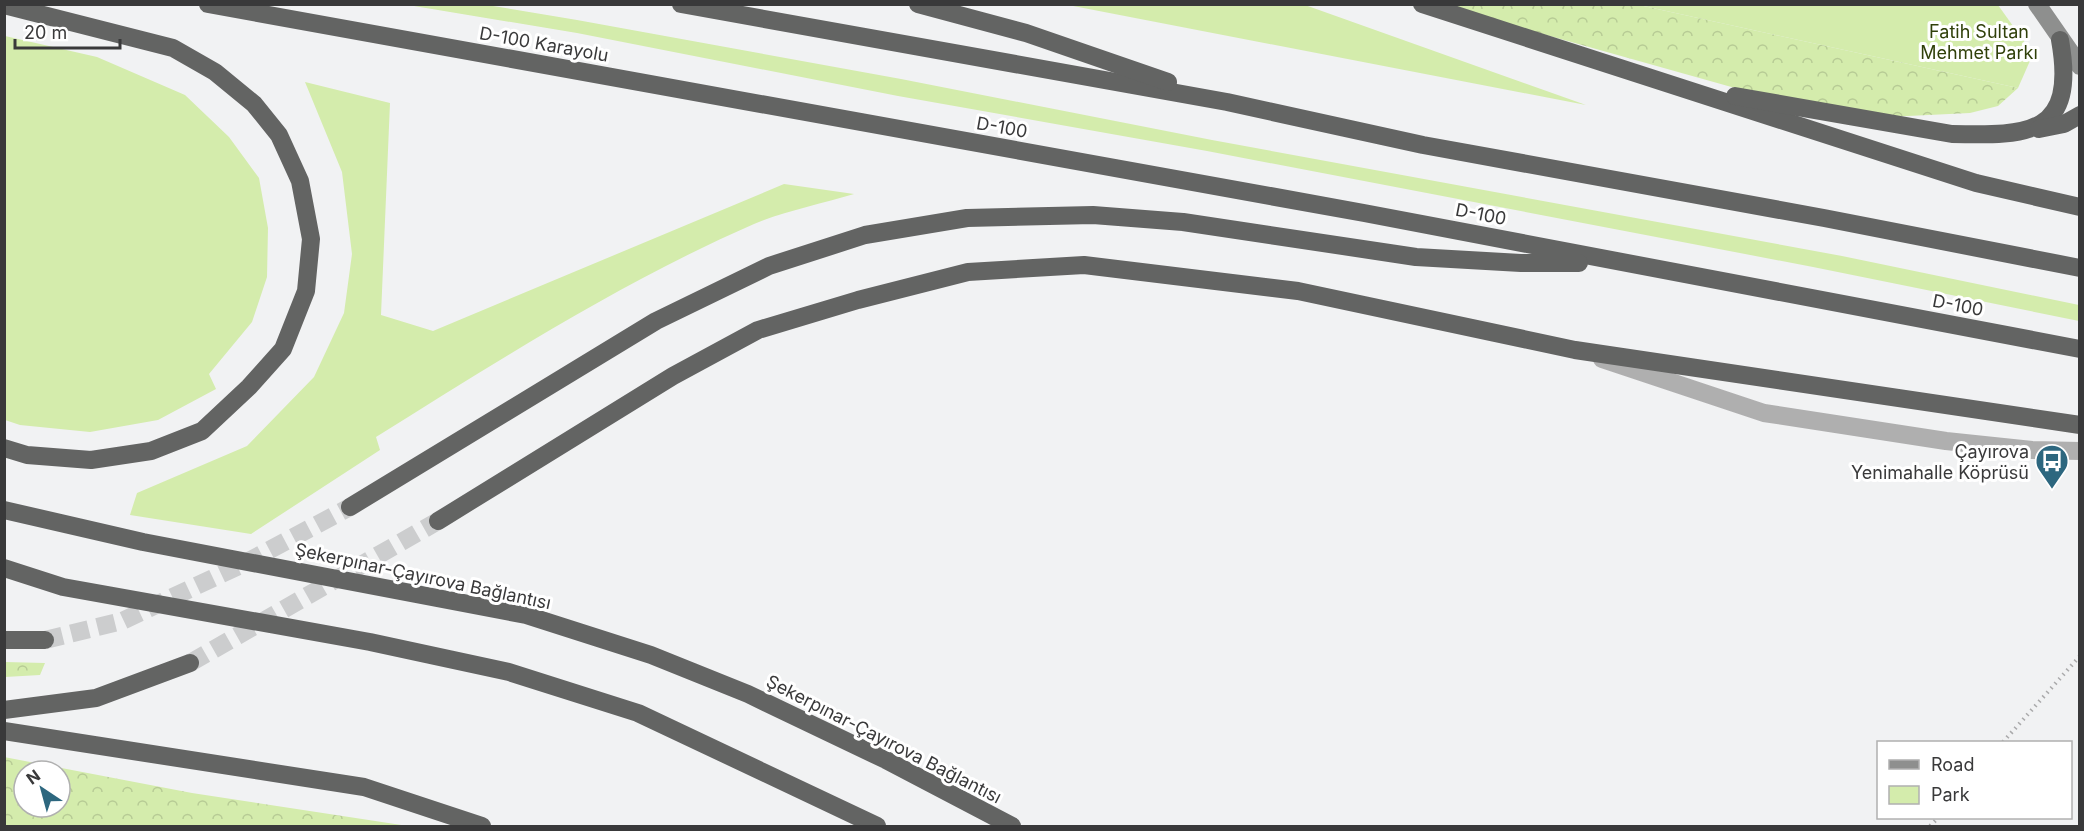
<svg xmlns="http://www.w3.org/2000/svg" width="2084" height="831" viewBox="0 0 2084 831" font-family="Inter,sans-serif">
<defs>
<pattern id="forest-crowns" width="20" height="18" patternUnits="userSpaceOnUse" patternTransform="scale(1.5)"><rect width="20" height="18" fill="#d4ecac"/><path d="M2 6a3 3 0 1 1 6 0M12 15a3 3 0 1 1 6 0" fill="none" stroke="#b7cb95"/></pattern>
</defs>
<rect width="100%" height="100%" fill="#f1f2f3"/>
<g fill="#d4ecac">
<path d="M408 5H487L577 20 901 79 1212 140 1842 256 2079 305V321L1813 267 1207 151 898 96 577 33Z"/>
<path d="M1068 5H1305L1586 105Z"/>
<path d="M1639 5H1998L2033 54 2018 88Z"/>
<path d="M5 36 97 57 185 95 229 137 259 178 268 228 267 277 252 322 209 374 216 389 158 420 90 432 20 425 5 420Z"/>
<path d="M305 82 390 103 381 315 433 331 784 184 854 194C821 204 785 211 754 224 621 282 498 361 376 437L380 450 251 534 130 515 137 493 247 446 314 377 344 313 352 254 342 172Z"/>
</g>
<g fill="url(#forest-crowns)" fill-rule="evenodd">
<path d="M1443 5H1639L2018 88 1998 106 1970 113 1867 118 1735 88 1471 14Z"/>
<path d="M5 662 45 663 40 675 5 677Z"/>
<path d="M4 757 192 793 408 826H5ZM24 771H60V807H24Z"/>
</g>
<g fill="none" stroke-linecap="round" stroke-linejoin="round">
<g stroke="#cccdce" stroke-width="18" stroke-dasharray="18 9" stroke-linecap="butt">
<path d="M45 640 122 621 247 562 350 507"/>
<path d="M190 663 438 521"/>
</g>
<g stroke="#aaaaab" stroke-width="4" stroke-dasharray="1.5 4.5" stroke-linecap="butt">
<path d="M2003 742 2080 656"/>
<path d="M1930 826 1938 818"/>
</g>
<path stroke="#afafaf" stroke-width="18" d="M1602 359 1764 413 1946 441 2032 450 2080 451"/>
<path stroke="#8e8f8e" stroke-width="18" d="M2037 4 2080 66"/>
<g stroke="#636463" stroke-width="18">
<path d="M208 4 1364 213 2080 349"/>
<path d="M681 4 1227 102 1423 145 1824 218 2080 268"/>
<path d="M918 4 1026 33 1168 82"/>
<path d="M1422 4 1976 183 2080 207"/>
<path d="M4 5 173 48 215 72 254 104 279 135 300 181 311 239 306 291 283 349 249 387 202 431 151 451 91 460 27 455 4 448"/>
<path d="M1735 96 1952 134C2029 136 2077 135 2060 40"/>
<path d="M2039 129 2064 124 2080 115"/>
<path d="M350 507 656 321 769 266 865 235 967 218 1093 215 1183 222 1416 257 1521 263H1579"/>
<path d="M4 510 143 542 526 615 651 655 748 694 886 760 1012 826"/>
<path d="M438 521 673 376 758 330 858 300 968 272 1084 265 1298 291 1575 350 2080 425"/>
<path d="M4 568 63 587 370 642 509 672 638 713 877 826"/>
<path d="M4 640H45"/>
<path d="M4 710 96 698 190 663"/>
<path d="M4 731 364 787 482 826"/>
</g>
</g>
<defs>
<g id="bus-pin" transform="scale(1.725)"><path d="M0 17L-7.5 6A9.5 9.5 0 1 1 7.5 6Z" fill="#2d677f" stroke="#fff"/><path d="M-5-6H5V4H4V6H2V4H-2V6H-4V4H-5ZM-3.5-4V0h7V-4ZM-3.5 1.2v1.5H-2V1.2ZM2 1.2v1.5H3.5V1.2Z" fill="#fff"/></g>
</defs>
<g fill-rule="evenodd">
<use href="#bus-pin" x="2052" y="461"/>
</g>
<g text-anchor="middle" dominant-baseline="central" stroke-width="6" stroke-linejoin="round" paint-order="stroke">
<g font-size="18" fill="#30400a" stroke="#fff">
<text x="1979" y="31">Fatih Sultan<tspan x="1979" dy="21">Mehmet Parkı</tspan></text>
</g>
<g font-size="18" fill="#39393a" stroke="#fff">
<text transform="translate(544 44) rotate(10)">D-100 Karayolu</text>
<text transform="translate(1002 127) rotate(10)">D-100</text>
<text transform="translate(1481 214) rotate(11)">D-100</text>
<text transform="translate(1958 305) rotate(11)">D-100</text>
<text transform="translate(423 576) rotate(12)">Şekerpınar-Çayırova Bağlantısı</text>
<text transform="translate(884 739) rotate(27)">Şekerpınar-Çayırova Bağlantısı</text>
</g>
<g font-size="18" fill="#39393a" stroke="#fff" text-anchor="end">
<text x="2029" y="451">Çayırova<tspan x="2029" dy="21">Yenimahalle Köprüsü</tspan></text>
</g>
</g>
<rect width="2084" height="831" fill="none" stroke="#39393a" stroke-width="12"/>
<rect x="1877" y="741" width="195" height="78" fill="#ffffff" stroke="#b0b0b0" stroke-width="1.5"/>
<rect x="1889" y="760" width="30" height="9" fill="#8e8f8e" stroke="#b0b0b0" stroke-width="1.5"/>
<text x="1931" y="771" font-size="18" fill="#39393a">Road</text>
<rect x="1889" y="786" width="30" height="18" fill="#d4ecac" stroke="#b0b0b0" stroke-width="1.5"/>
<text x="1931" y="801" font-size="18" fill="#39393a">Park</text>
<g transform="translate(42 789) rotate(324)"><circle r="28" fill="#ffffff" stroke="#b0b0b0" stroke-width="1.5"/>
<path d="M0-4.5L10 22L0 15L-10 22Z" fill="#2d677f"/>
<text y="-9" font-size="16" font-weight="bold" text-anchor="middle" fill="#39393a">N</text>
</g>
<path d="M15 39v9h105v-9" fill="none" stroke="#39393a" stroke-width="3"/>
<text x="24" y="39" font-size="18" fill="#39393a" stroke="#ffffff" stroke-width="4.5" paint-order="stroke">20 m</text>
</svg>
